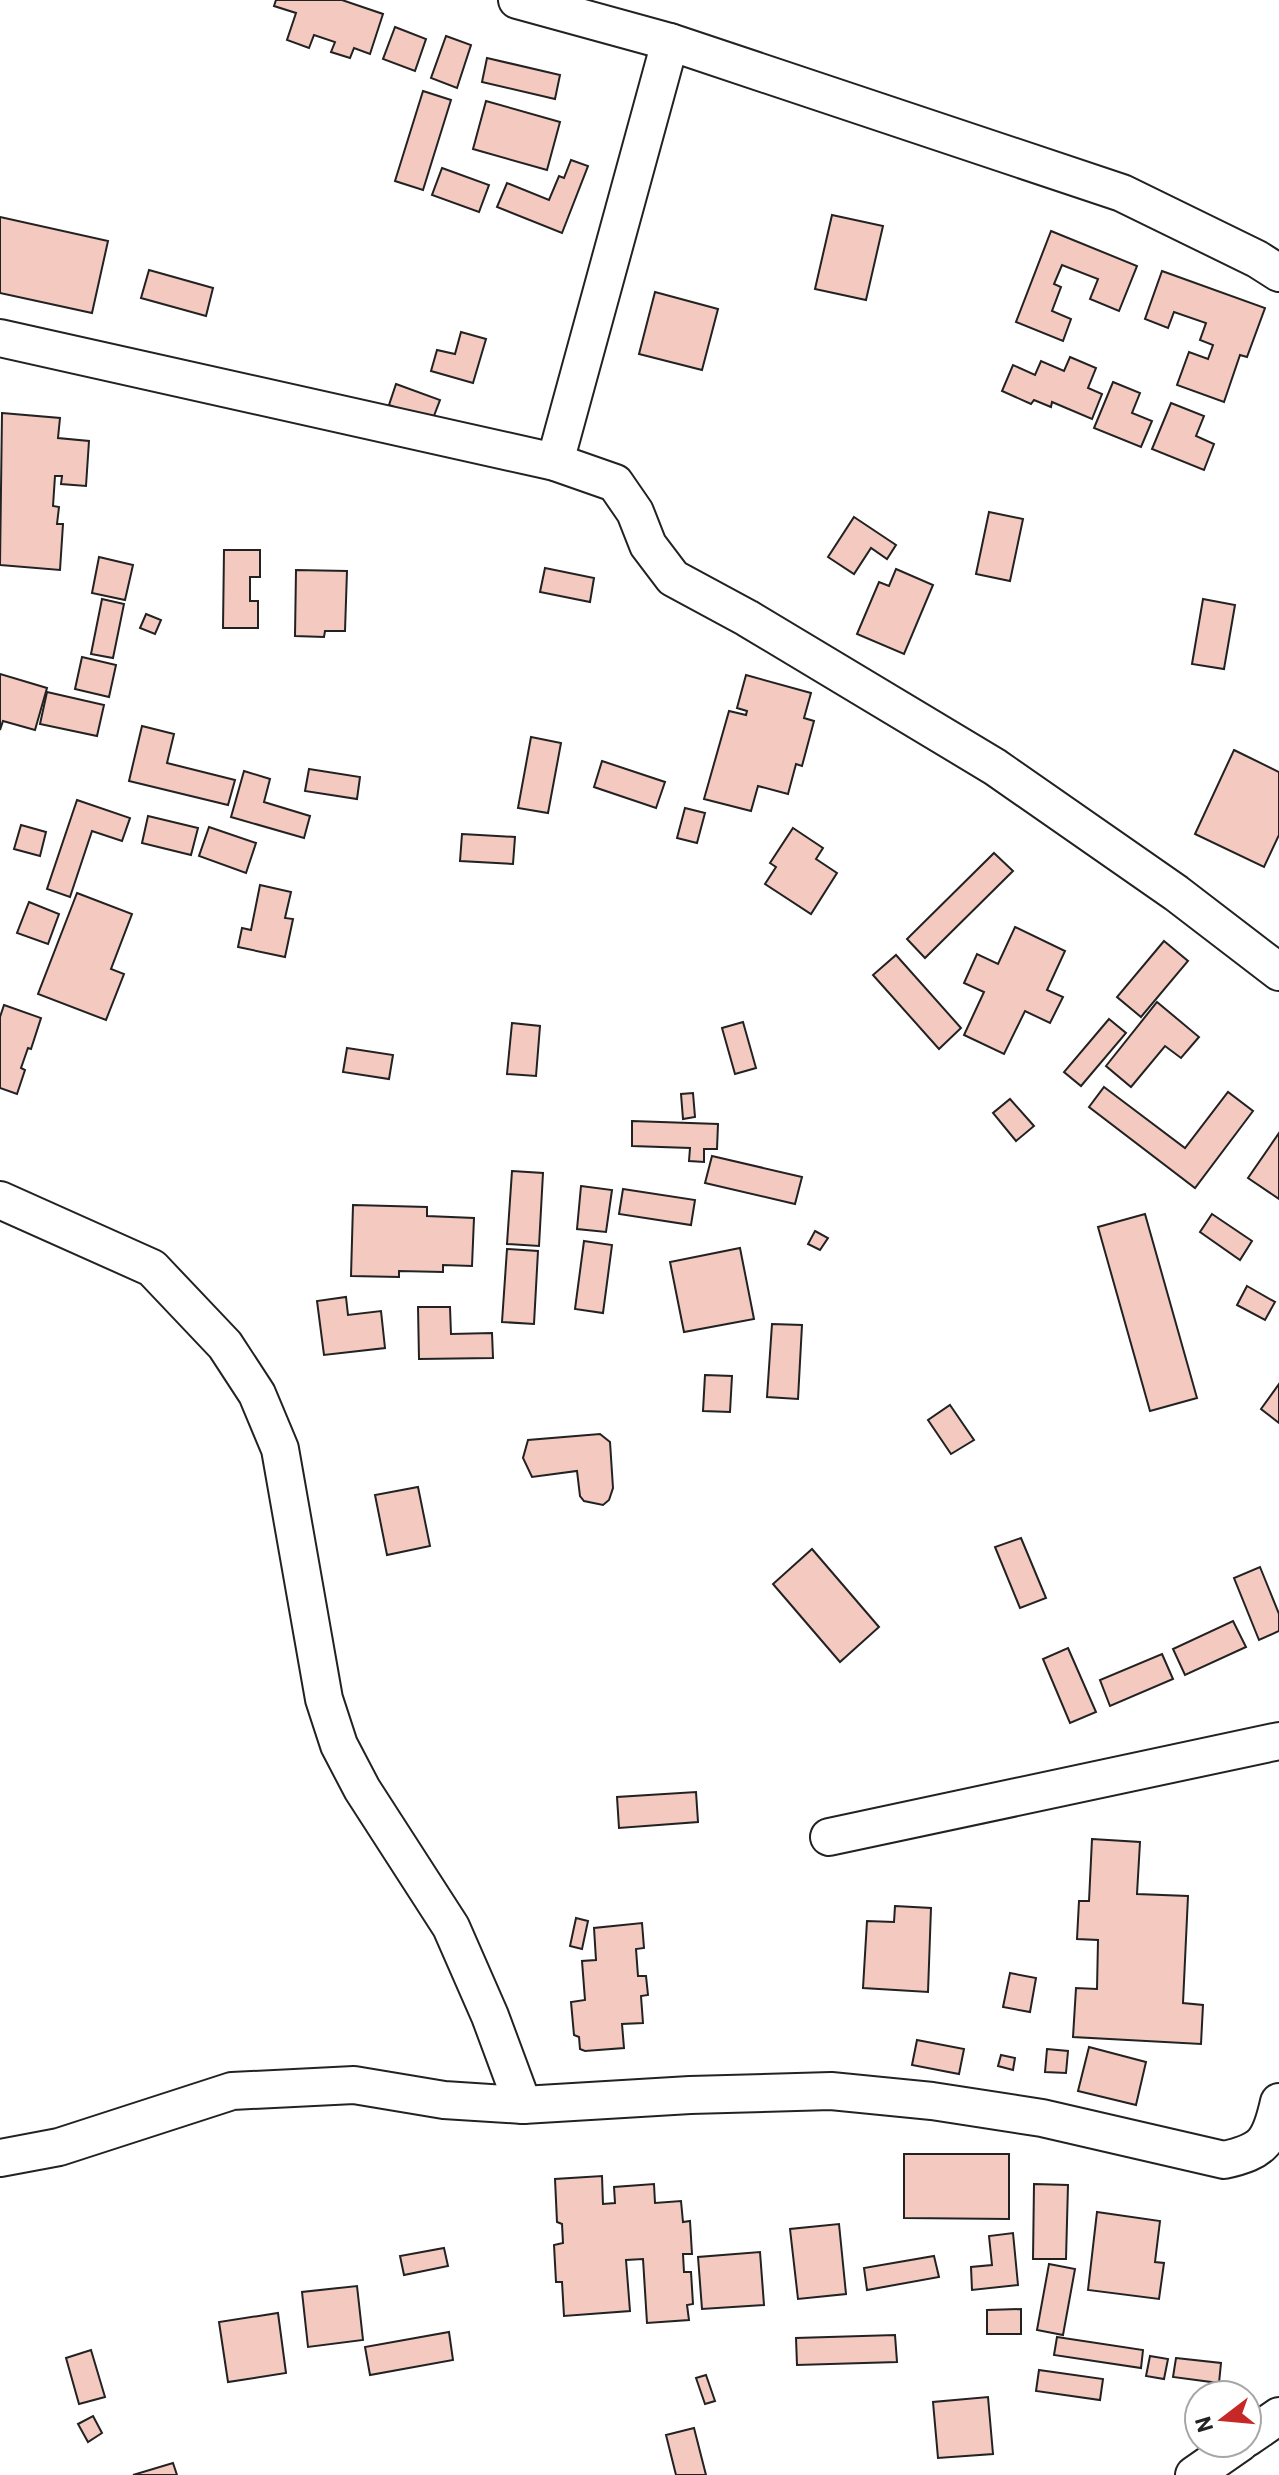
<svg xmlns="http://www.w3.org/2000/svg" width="1279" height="2475" viewBox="0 0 1279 2475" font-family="Barlow,sans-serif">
<rect width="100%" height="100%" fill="#fff"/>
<g fill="#f3c9c0" stroke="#222" stroke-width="2">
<path d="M276 0H342L383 14 370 54 354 48 350 58 331 52 335 42 314 35 309 48 287 40 296 13 274 6Z"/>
<path d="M395 27 426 39 415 71 383 59Z"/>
<path d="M446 36 471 45 457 88 431 78Z"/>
<path d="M487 58 560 75 555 99 482 82Z"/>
<path d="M423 91 451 100 423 190 395 181Z"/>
<path d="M486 101 560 122 547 170 473 149Z"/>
<path d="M571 160 588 166 562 233 497 207 507 183 549 200 559 176 564 178Z"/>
<path d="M442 168 489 185 479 212 432 195Z"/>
<path d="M832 215 883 226 866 300 815 289Z"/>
<path d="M0 217 108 241 92 313 0 293Z"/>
<path d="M1051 231 1137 266 1119 311 1090 299 1098 279 1062 265 1054 284 1061 287 1052 311 1071 319 1063 341 1016 322Z"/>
<path d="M149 270 213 288 206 316 141 298Z"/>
<path d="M1162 271 1265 308 1247 357 1240 355 1224 402 1177 385 1189 352 1208 359 1213 345 1200 340 1206 323 1174 312 1168 328 1145 319Z"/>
<path d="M655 292 718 309 702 370 639 354Z"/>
<path d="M461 332 486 339 473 383 431 371 437 350 455 354Z"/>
<path d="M1070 357 1096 368 1088 388 1102 394 1092 419 1052 402 1051 407 1034 400 1031 404 1002 391 1013 365 1035 375 1041 361 1064 371Z"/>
<path d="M1113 382 1140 393 1132 413 1152 421 1141 447 1094 428Z"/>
<path d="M396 384 440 400 432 421 389 405Z"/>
<path d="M1171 403 1204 416 1196 436 1214 444 1204 470 1152 449Z"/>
<path d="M2 413 60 418 58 438 89 441 86 486 61 484 62 476H55L53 506 59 507 57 524H63L60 570 0 565Z"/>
<path d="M989 512 1023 519 1010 581 976 574Z"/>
<path d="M854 517 896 545 887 559 871 548 854 574 828 557Z"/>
<path d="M224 550H260V577H250V601H258V628H223Z"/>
<path d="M99 557 133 565 125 600 92 593Z"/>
<path d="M545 568 594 578 590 602 540 592Z"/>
<path d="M896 569 933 585 904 654 857 634 879 582 889 586Z"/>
<path d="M296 570 347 571 345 631H325L324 637 295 636Z"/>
<path d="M102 599 124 604 113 658 91 654Z"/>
<path d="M1203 599 1235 605 1224 669 1192 664Z"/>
<path d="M146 614 161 620 155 634 140 628Z"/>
<path d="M82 657 116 665 109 697 75 689Z"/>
<path d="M0 674 47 688 35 730 3 721 0 730Z"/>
<path d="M746 675 811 693 804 718 814 721 802 766 796 764 788 794 758 786 751 811 704 799 729 711 746 715 747 711 737 708Z"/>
<path d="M47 692 104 705 97 736 40 724Z"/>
<path d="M142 726 174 734 167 763 235 780 228 805 129 781Z"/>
<path d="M531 737 561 743 548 813 518 808Z"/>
<path d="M1234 750 1279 772V835L1264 867 1195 834Z"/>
<path d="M602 761 665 782 656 808 594 787Z"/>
<path d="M309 769 360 777 357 799 305 791Z"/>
<path d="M244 771 270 779 264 802 310 816 304 838 231 817Z"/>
<path d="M77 800 130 818 122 841 92 831 70 897 47 889Z"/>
<path d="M685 808 705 813 697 843 677 838Z"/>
<path d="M148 816 198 828 191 855 142 843Z"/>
<path d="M21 825 46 832 40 856 14 849Z"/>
<path d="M209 827 256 843 246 873 199 856Z"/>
<path d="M793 828 823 848 816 859 837 873 811 914 765 884 776 867 770 863Z"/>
<path d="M462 834 515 837 513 864 460 861Z"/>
<path d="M994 853 1013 871 925 958 907 939Z"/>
<path d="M260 885 291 892 285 918 293 919 285 957 238 947 242 928 251 930Z"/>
<path d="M77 893 132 914 111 969 124 974 106 1020 38 994Z"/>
<path d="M29 902 59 914 48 944 17 933Z"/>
<path d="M1015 927 1065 951 1047 990 1063 997 1050 1023 1025 1011 1004 1054 964 1035 984 992 964 983 977 954 998 964Z"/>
<path d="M1164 941 1188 961 1141 1017 1117 997Z"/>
<path d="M896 955 961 1028 939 1049 873 975Z"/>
<path d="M1157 1002 1199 1037 1181 1058 1165 1046 1131 1087 1106 1066Z"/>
<path d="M4 1005 41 1018 31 1049 28 1048 21 1068 25 1070 17 1094 0 1088V1017Z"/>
<path d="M1109 1019 1126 1033 1081 1086 1064 1072Z"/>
<path d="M743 1022 756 1068 735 1074 722 1028Z"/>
<path d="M512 1023 540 1026 536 1076 507 1074Z"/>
<path d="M347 1048 393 1055 389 1079 343 1072Z"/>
<path d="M1104 1087 1185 1148 1228 1092 1253 1111 1195 1188 1089 1107Z"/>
<path d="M693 1093 695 1117 683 1119 681 1094Z"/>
<path d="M1010 1099 1034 1126 1016 1141 993 1113Z"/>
<path d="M632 1121 718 1124 717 1149H704V1162L689 1161 690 1148 632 1146Z"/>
<path d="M1279 1133V1199L1248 1178Z"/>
<path d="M712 1156 802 1177 795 1204 705 1183Z"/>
<path d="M512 1171 543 1173 539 1246 507 1244Z"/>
<path d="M581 1186 612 1190 606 1232 577 1229Z"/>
<path d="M623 1189 695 1200 691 1225 619 1214Z"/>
<path d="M353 1205 427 1207V1216L474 1218 472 1266 443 1265V1272L399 1271V1277L351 1276Z"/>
<path d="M1145 1214 1197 1398 1150 1411 1098 1227Z"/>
<path d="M1212 1214 1252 1241 1240 1260 1200 1232Z"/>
<path d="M815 1231 828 1238 820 1250 808 1244Z"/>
<path d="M584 1241 612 1245 603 1313 575 1309Z"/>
<path d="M740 1248 754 1319 684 1332 670 1262Z"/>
<path d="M507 1249 538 1251 534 1324 502 1322Z"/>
<path d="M1247 1286 1275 1302 1265 1320 1237 1305Z"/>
<path d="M346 1297 348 1315 381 1311 385 1348 324 1355 317 1301Z"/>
<path d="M418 1307H450L451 1334 492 1333 493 1358 419 1359Z"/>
<path d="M772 1324 802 1325 798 1399 767 1397Z"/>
<path d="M705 1375 732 1376 730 1412 703 1411Z"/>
<path d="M1279 1384V1423L1261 1409Z"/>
<path d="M950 1405 974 1440 951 1454 928 1420Z"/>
<path d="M600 1434 610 1442 613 1488 609 1500 603 1505 584 1501 580 1496 577 1471 532 1477 523 1458 528 1440Z"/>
<path d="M418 1487 430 1546 387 1555 375 1495Z"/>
<path d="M1021 1538 1046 1598 1020 1608 995 1547Z"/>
<path d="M812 1549 879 1627 840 1662 773 1584Z"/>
<path d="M1260 1567 1279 1614V1631L1259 1640 1234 1578Z"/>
<path d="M1233 1621 1246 1647 1185 1675 1173 1649Z"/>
<path d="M1068 1648 1096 1712 1070 1723 1043 1659Z"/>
<path d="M1162 1654 1173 1679 1110 1706 1100 1680Z"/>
<path d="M696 1792 698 1822 619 1828 617 1797Z"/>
<path d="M1092 1839 1140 1842 1137 1894 1188 1896 1183 2003 1203 2005 1201 2044 1073 2037 1076 1988 1097 1989 1098 1940 1077 1939 1079 1901H1089Z"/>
<path d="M895 1906 931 1908 928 1992 863 1988 867 1921 894 1922Z"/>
<path d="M576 1918 588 1921 582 1949 570 1946Z"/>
<path d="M642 1923 644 1948 636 1949 638 1976H646L648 1995 641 1996 643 2023 622 2024 624 2048 585 2051 580 2049 579 2037 574 2035 571 2002 585 2000 582 1961 596 1960 594 1928Z"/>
<path d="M1010 1973 1036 1978 1030 2012 1003 2007Z"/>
<path d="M917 2040 964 2049 959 2074 912 2065Z"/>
<path d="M1089 2047 1146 2062 1136 2105 1078 2091Z"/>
<path d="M1047 2049 1068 2051 1066 2073 1045 2072Z"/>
<path d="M1001 2055 1015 2058 1013 2070 998 2066Z"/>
<path d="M904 2154H1009V2219L904 2218Z"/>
<path d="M602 2176 603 2204 615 2203 614 2187 654 2184 655 2203 681 2201 683 2222 690 2221 692 2254H683L684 2272H691L693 2304 687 2305 689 2320 647 2323 643 2259 626 2260 630 2311 564 2316 562 2282H556L554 2245 563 2243 562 2224 557 2222 555 2179Z"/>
<path d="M1034 2184 1068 2185 1066 2259H1033Z"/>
<path d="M1097 2212 1160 2221 1155 2262 1164 2263 1159 2299 1088 2290Z"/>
<path d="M839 2224 846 2294 798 2299 790 2229Z"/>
<path d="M1013 2233 1018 2285 972 2290 971 2267 992 2265 989 2236Z"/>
<path d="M444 2248 448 2266 404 2275 400 2256Z"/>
<path d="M760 2252 764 2305 702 2309 698 2257Z"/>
<path d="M934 2256 939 2277 867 2290 864 2268Z"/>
<path d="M1049 2264 1075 2269 1063 2335 1037 2330Z"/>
<path d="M357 2286 363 2340 308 2347 302 2292Z"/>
<path d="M1021 2309V2334H987V2310Z"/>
<path d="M278 2313 286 2373 228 2382 219 2322Z"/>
<path d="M449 2332 453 2360 370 2375 365 2347Z"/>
<path d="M895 2335 897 2362 797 2365 796 2338Z"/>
<path d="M1057 2337 1143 2350 1141 2368 1054 2355Z"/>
<path d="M91 2350 105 2397 79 2404 66 2358Z"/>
<path d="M1150 2356 1168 2359 1164 2379 1146 2376Z"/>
<path d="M1176 2358 1221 2363 1219 2383 1173 2377Z"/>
<path d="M1039 2370 1103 2379 1100 2400 1036 2391Z"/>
<path d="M706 2375 715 2401 705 2404 696 2378Z"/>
<path d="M988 2397 993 2454 938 2458 933 2402Z"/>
<path d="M93 2416 102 2433 88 2442 78 2424Z"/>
<path d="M694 2428 706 2475H676L666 2435Z"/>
<path d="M173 2463 177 2475H133Z"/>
</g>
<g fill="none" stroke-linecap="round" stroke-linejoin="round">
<g stroke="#222" stroke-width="40">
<g id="street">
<path d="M517 0 670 42 1122 193 1257 259 1279 273"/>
<path d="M0 338 555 462 615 483 635 512 648 545 673 578 747 618 995 767 1176 893 1279 972"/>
<path d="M555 462 670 42"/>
<path d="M0 1200 152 1268 225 1345 257 1394 280 1449 324 1699 339 1745 362 1789 451 1927 490 2016 523 2105"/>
<path d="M829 1837 1279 1741"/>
<path d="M0 2158 59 2147 232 2091 354 2085 444 2100 523 2105 690 2095 831 2091 932 2101 1042 2118 1224 2160C1264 2151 1270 2142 1279 2102"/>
<path d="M1247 2438 1279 2416"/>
<path d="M1194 2475 1240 2443"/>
</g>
</g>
<use href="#street" stroke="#fff" stroke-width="36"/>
</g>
<g transform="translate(1223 2419) rotate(254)"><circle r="38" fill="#ffffff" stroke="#a7a7a7" stroke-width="2"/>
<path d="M0-6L14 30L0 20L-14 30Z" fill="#c62828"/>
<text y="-12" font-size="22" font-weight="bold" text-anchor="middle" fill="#222222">N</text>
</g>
</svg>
